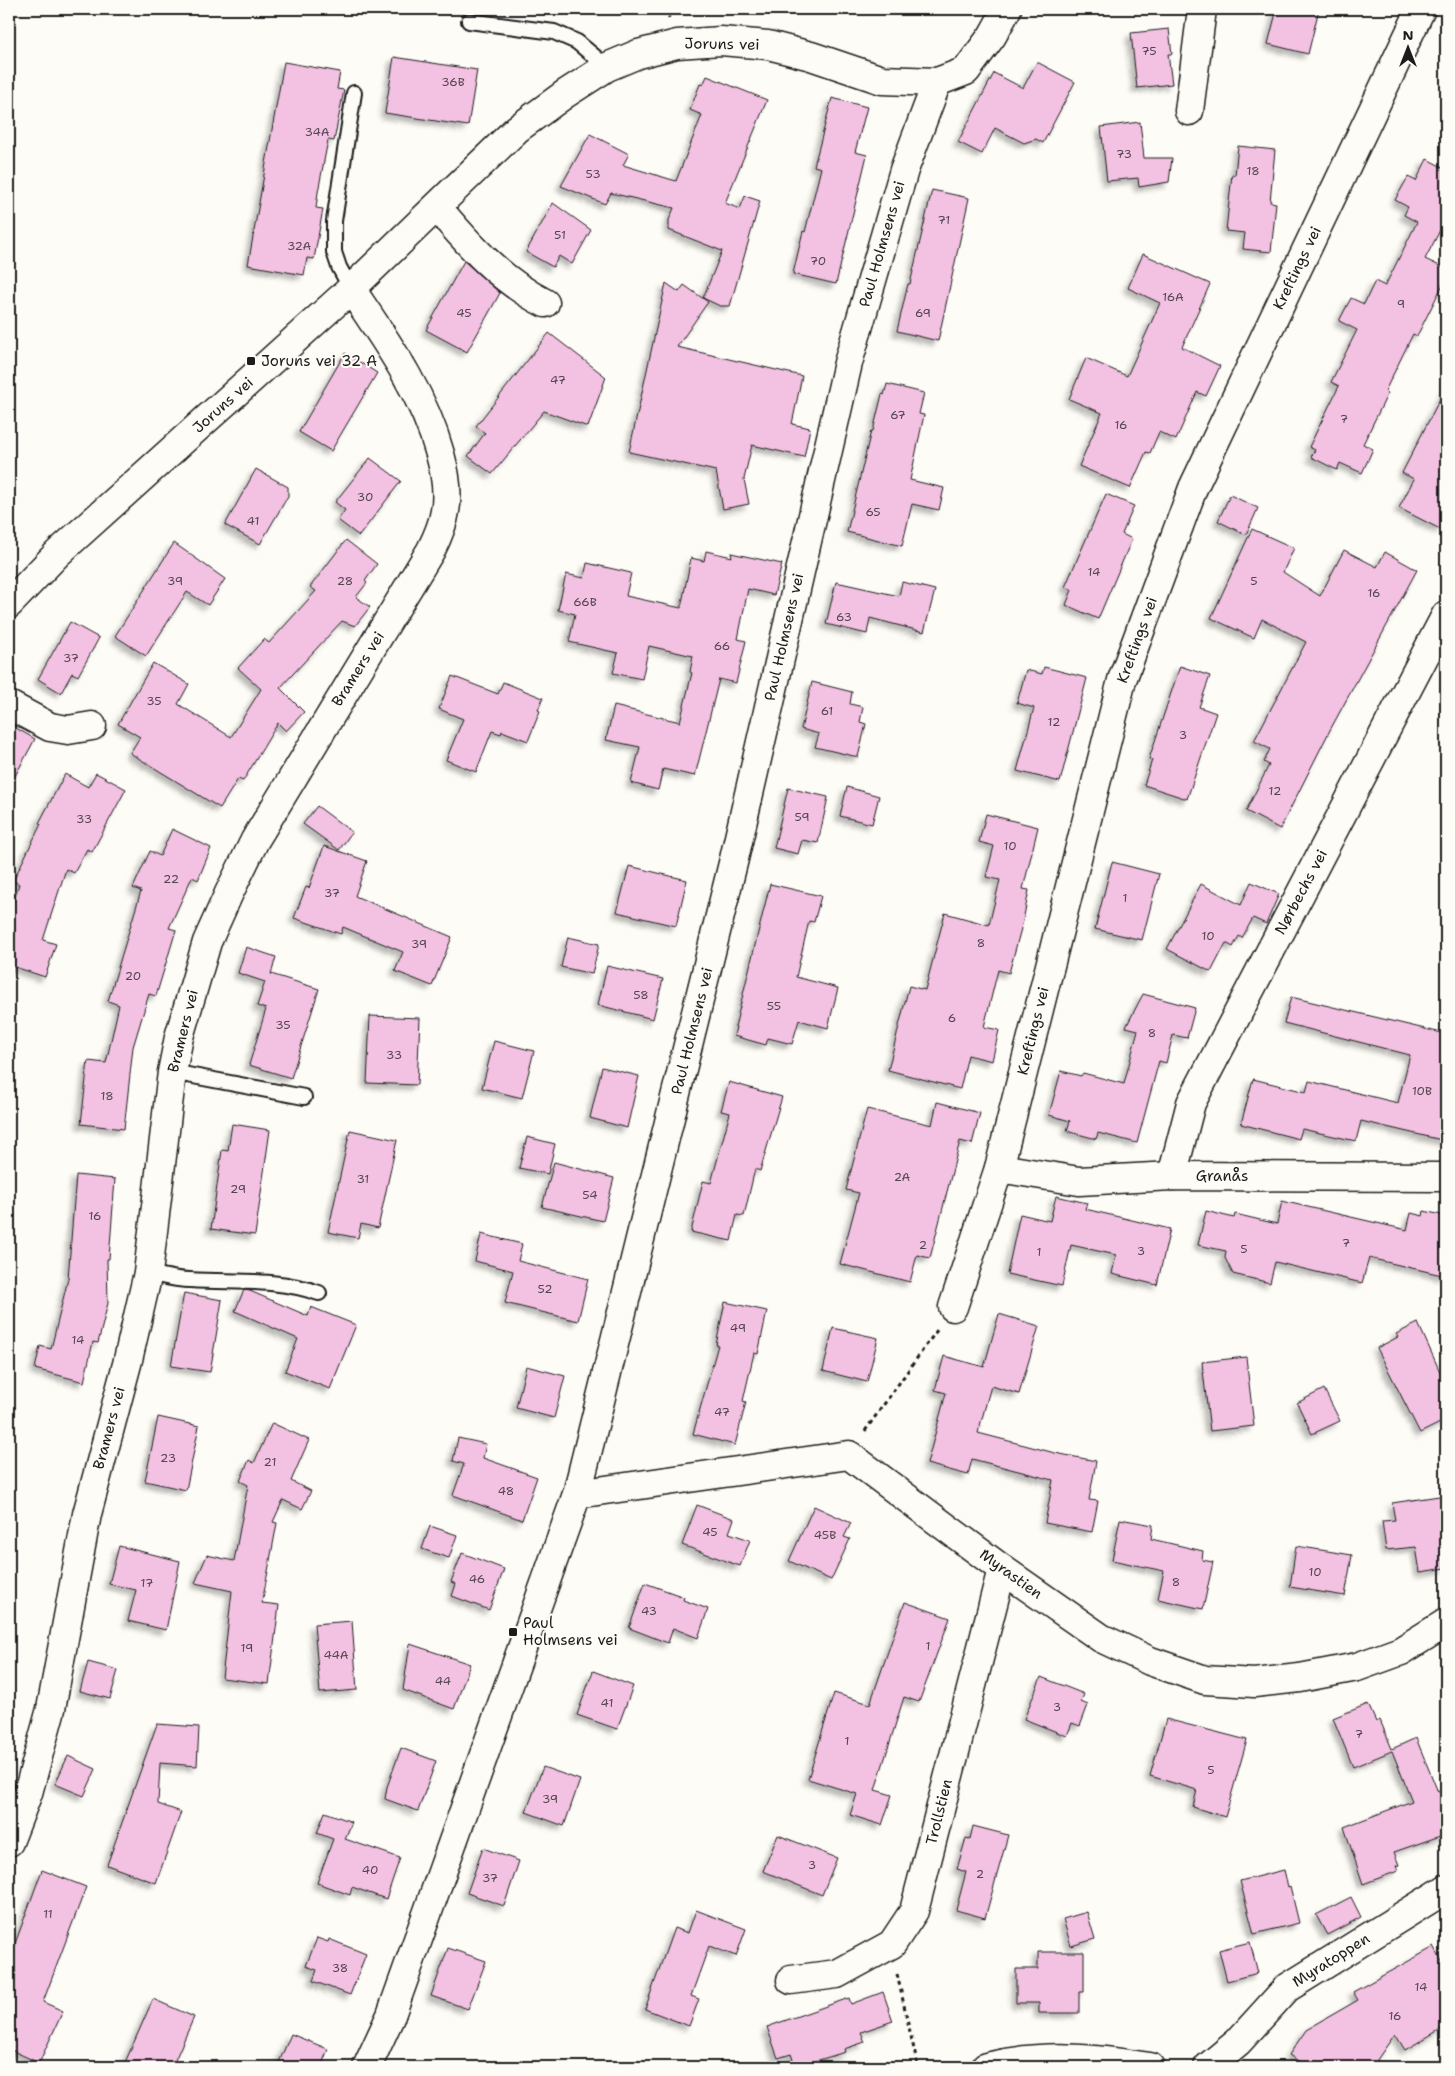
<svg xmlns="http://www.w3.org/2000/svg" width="1455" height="2076" viewBox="0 0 1455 2076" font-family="'Shantell Sans',sans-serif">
<defs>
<filter id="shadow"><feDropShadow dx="-4.5" dy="4.5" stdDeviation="2.5" flood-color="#0004"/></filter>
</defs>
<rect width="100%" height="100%" fill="#fdfcf7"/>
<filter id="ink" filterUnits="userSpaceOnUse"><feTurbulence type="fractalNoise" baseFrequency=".02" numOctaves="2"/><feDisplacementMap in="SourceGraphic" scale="10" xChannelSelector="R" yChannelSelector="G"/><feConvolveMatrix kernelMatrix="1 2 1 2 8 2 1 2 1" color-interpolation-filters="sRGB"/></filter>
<g filter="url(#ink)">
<g fill="#f3c1e2" stroke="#1c1c1c" filter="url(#shadow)">
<path d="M1277 9H1319L1308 54 1268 44Z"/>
<path d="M1169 29 1172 54H1168L1172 84 1137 88 1131 33Z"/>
<path d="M394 57 477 70 468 126 385 113Z"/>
<path d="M284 62 340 72 337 89 344 90 334 141 328 140 318 192 316 208 323 209 314 259 307 258 304 275 248 265Z"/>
<path d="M1037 62 1075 82 1043 143 1036 139 1024 143 995 128 982 154 958 142 994 73 1023 88Z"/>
<path d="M707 76 767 100 725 203 740 209 745 196 760 201 730 306H720L703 298 722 251 669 230V220L674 208 611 193 605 204 561 186 590 134 629 154 623 165 676 181 702 115 690 110 700 84 703 85Z"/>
<path d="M832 98 867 107 855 152 867 155 836 284 793 274 803 231 805 232 821 168 814 166Z"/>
<path d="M1140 122 1144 158H1172L1169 182 1139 187 1138 178 1107 181 1101 127Z"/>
<path d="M1238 146 1275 150 1270 202 1276 203 1271 252 1243 249 1245 233 1226 231 1232 174 1235 175Z"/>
<path d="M1427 159 1446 169V219L1425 259 1446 269V278L1417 336 1413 334 1385 391 1388 393 1363 444 1373 449 1362 473 1340 463 1337 470 1311 457 1315 450 1309 447 1339 386 1331 382 1357 330 1339 321 1351 298 1364 304 1375 281 1385 286 1417 222 1404 215 1408 207 1395 200 1408 177 1416 181Z"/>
<path d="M932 190 969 198 938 341 897 331 908 284H910Z"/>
<path d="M553 203 591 230 572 264 559 256 553 267 526 252Z"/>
<path d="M1143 254 1210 284 1182 347 1220 366 1206 396 1197 392 1176 440 1159 432 1150 453 1146 452 1130 488 1079 466 1102 413 1069 399 1086 358 1127 376 1160 303 1128 288Z"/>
<path d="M464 261 500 293 467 352 426 330Z"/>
<path d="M666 283 679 292 684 285 708 302 677 347 802 376 792 424 810 428 804 457 752 445 744 479 749 504 723 509 716 471 629 452Z"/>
<path d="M549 333 606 377 588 427 544 411 492 474 468 456 485 433 476 426Z"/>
<path d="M345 353 377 373 331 451 299 432Z"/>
<path d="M887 384 924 393 919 414 924 415 910 480 944 488 939 510 912 504 902 546 847 532 871 431H873L882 394 884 395Z"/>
<path d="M1446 387V516L1440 529 1399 508 1414 479 1402 473Z"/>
<path d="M370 458 401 481 359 536 338 520 345 510 335 502Z"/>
<path d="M256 469 288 487V496L260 544 225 525Z"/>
<path d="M1106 494 1134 506 1122 534 1132 539 1098 619 1066 605 1072 590 1065 587Z"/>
<path d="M1230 495 1258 508 1246 535 1218 521Z"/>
<path d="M1252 529 1294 548 1283 572 1320 596 1344 550 1377 567 1385 552 1417 570 1330 730 1280 829 1246 811 1269 765 1264 762 1270 749 1254 741 1306 642 1262 619 1254 638 1211 618Z"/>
<path d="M346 540 377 564 365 581 367 583 356 597 370 607 355 626 342 621 280 688 304 712 286 731 278 723 243 781 238 779 220 808 130 753 140 737 118 724 153 663 189 684 178 704 231 737 261 689 238 668 264 639 269 643 316 591 310 587Z"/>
<path d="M174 543 225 579 208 605 187 592 146 656 115 636Z"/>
<path d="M706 551 732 557 731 553 782 564 774 595 748 589 738 639 746 641 736 683 719 679 695 776 663 769 658 790 631 783 640 747 606 740 614 706 680 722 692 673 690 672 693 656 649 646 642 679 613 673 618 653 569 642 575 614 558 610 566 574 584 578 587 563 631 573 626 596 681 608 691 558 704 561Z"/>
<path d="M836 582 899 596 902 582 935 590 924 632 870 618 867 634 826 624Z"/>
<path d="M70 622 99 638 78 676 72 673 61 693 38 679Z"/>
<path d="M1180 666 1210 676 1199 707 1216 713 1187 799 1144 785 1152 760 1149 759Z"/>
<path d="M1044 667 1087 678 1060 782 1017 771 1034 708 1017 703 1026 670 1042 674Z"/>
<path d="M452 676 498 694 503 682 543 698 538 710 540 711 528 741 502 731 501 734 492 731 476 772 446 760 463 719 439 709Z"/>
<path d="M812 682 852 692 850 704 863 707 860 722 866 724 858 757 815 747 819 734 801 729Z"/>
<path d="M9 724 35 739 9 787Z"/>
<path d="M96 773 126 789 92 852 87 849 74 873 66 869 43 940 56 944 45 977 9 965V916L19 884 13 881 41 824 39 823 65 774 88 787Z"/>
<path d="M847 787 879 796 872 824 840 816Z"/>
<path d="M788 788 828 797 818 843 802 840 798 854 774 848Z"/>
<path d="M317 806 352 832 339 850 303 824Z"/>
<path d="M986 814 1038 827 1023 889 1029 890 1023 921 1009 973 998 970 984 1027 999 1030 992 1061 968 1055 960 1089 888 1070 909 986 925 990 945 913 989 925 1000 880 986 877 994 846 979 842Z"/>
<path d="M172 829 211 848 198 880 192 877 169 928 176 930 156 996 149 994 133 1047 124 1129 81 1124 88 1061 106 1063 119 1005 108 1001 141 891 133 888 150 851 160 856Z"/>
<path d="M324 846 367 861 355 896 452 937 432 986 395 971 403 952 343 927 341 934 294 918 306 887 309 888Z"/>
<path d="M1112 862 1159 874 1142 940 1095 929Z"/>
<path d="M629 866 687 880 676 926 617 912Z"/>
<path d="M1251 882 1279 894 1266 924 1253 918 1242 938 1239 936 1233 947 1226 943 1211 972 1167 949 1201 884 1241 905Z"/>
<path d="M770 884 821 896 814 922 809 921 796 977 838 988 828 1028 799 1020 792 1044 768 1038 766 1045 734 1036 736 1027H735Z"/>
<path d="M568 937 599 944 592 974 561 967Z"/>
<path d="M246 947 276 957 271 974 319 989 291 1078 249 1065 266 1009 257 1006 265 982 238 973Z"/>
<path d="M607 966 663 979 653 1019 598 1005Z"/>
<path d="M1143 994 1195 1008 1187 1038 1173 1035 1166 1063 1159 1061 1137 1143 1098 1133 1096 1139 1067 1131 1070 1121 1049 1115 1061 1071 1081 1076 1083 1073 1124 1084 1138 1030 1126 1027Z"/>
<path d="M1291 997 1446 1034V1141L1361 1121 1356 1141 1302 1129 1299 1139 1241 1124 1253 1079 1306 1092 1309 1081 1398 1103 1410 1055 1284 1023Z"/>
<path d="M370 1016 420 1018 417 1085 367 1083Z"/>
<path d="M494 1041 534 1051 522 1098 482 1088Z"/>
<path d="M602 1067 639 1076 627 1128 590 1118Z"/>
<path d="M729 1082 782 1097 760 1171 755 1169 744 1216 737 1215 731 1241 691 1232 703 1181 711 1183 730 1113 721 1111Z"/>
<path d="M937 1102 980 1113 972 1144 960 1141 930 1258 917 1255 910 1282 840 1264 859 1193 846 1190 867 1109 932 1125Z"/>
<path d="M232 1124 270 1130 255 1235 211 1229 222 1150 228 1151Z"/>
<path d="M350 1130 397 1140 378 1228 361 1224 358 1238 328 1232Z"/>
<path d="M527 1137 555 1144 548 1174 519 1168Z"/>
<path d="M554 1162 614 1178 603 1221 542 1207Z"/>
<path d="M76 1175 115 1179 109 1259H107L108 1303 98 1343 93 1342 84 1382 35 1369 40 1346 51 1349 68 1279Z"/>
<path d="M1056 1196 1087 1203 1085 1209 1170 1229 1157 1285 1112 1274 1116 1255 1071 1245 1062 1286 1007 1274 1020 1214 1050 1221Z"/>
<path d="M1282 1201 1407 1230 1411 1213 1423 1216 1424 1211 1446 1216V1276L1369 1258 1362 1283 1275 1262 1270 1283 1233 1274 1225 1258 1226 1251 1198 1245 1206 1211 1234 1218 1235 1214 1277 1224Z"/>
<path d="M481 1234 522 1244 518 1261 588 1279 578 1321 505 1303 513 1271 475 1261Z"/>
<path d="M244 1290 250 1291 308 1316 311 1307 356 1325 330 1389 285 1371 298 1339 235 1311Z"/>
<path d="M184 1293 222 1300 210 1372 171 1366Z"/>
<path d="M725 1302 767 1311 758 1354 754 1353 743 1401 746 1402 735 1445 693 1434 718 1345H716Z"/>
<path d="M999 1314 1039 1326 1019 1394 991 1386 978 1433 1055 1453 1096 1461 1089 1500 1098 1501 1092 1532 1045 1523 1053 1480 972 1459 968 1475 927 1464 946 1393 935 1390 944 1356 984 1367Z"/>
<path d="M1418 1323 1446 1385V1420L1420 1433 1377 1348 1398 1337 1396 1334Z"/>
<path d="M833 1328 878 1338 867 1382 823 1371Z"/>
<path d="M1246 1357 1254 1426 1210 1431 1202 1362Z"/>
<path d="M526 1366 565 1376 554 1418 516 1408Z"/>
<path d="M1324 1389 1340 1421 1312 1434 1297 1403Z"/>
<path d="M158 1417 199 1426 186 1490 145 1481Z"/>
<path d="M272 1423 309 1440 291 1481 311 1491 302 1509 283 1500 273 1522 277 1523 262 1603 279 1605 269 1684 222 1678 232 1591 195 1583 207 1555 234 1561 248 1485 240 1481 249 1460 254 1463Z"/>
<path d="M458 1438 486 1444 483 1458 537 1477 522 1520 453 1495 464 1464 453 1461Z"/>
<path d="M1446 1495V1568L1420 1572 1416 1547 1386 1550 1382 1521 1395 1520 1392 1503Z"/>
<path d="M697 1505 734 1519 729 1533 750 1540 740 1566 682 1545Z"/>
<path d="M814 1506 851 1523 844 1537 850 1539 831 1580 789 1561Z"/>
<path d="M1120 1519 1153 1525 1151 1539 1203 1551 1202 1560 1213 1562 1203 1609 1158 1599 1164 1571 1112 1560Z"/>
<path d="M430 1526 457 1535 449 1558 422 1549Z"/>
<path d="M119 1546 180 1561 166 1630 128 1621 136 1590 109 1584Z"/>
<path d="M1296 1546 1352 1555 1345 1596 1290 1587Z"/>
<path d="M462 1553 504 1569 489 1610 452 1596 456 1584 451 1582Z"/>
<path d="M645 1583 684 1597 683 1600 708 1609 698 1638 673 1628 668 1643 629 1628Z"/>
<path d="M905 1602 950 1618 919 1702 904 1697 875 1790 892 1795 882 1825 850 1815 857 1794 808 1779 834 1693 870 1704Z"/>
<path d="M352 1621 357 1690 320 1693 314 1624Z"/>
<path d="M410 1644 470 1664 454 1709 403 1690Z"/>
<path d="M88 1662 118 1670 110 1699 80 1691Z"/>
<path d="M593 1671 633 1686 617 1729 577 1715Z"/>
<path d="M1041 1677 1084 1694 1081 1702 1088 1705 1080 1726 1072 1723 1067 1736 1024 1719Z"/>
<path d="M1368 1704 1376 1722 1380 1720 1392 1749 1416 1738 1438 1792 1446 1789V1834L1394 1852 1399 1865 1396 1866 1398 1871 1363 1884 1344 1827 1412 1801 1392 1751 1353 1767 1333 1718Z"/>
<path d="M1166 1719 1247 1740 1225 1817 1193 1807 1197 1790 1150 1776Z"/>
<path d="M157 1724 199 1727 197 1766 160 1763 158 1804 181 1812 156 1883 107 1865Z"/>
<path d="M401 1748 436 1761 418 1811 385 1799 387 1787Z"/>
<path d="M68 1756 96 1769 84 1796 55 1784Z"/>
<path d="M543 1767 580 1780 564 1826 526 1812Z"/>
<path d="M325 1812 352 1822 345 1839 400 1858 386 1899 352 1887 350 1895 317 1883 333 1839 317 1833Z"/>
<path d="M973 1826 1008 1835 985 1918 956 1910 966 1872 957 1869 966 1838 970 1839Z"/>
<path d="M778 1835 837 1858 822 1895 763 1871Z"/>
<path d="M483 1848 519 1861 504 1906 467 1893Z"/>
<path d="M42 1870 86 1887 43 2002 63 2011 39 2063 9 2049V1960Z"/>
<path d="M1284 1870 1288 1887 1290 1886 1299 1923 1254 1934 1240 1881Z"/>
<path d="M1351 1897 1361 1917 1327 1935 1316 1915Z"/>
<path d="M696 1910 746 1929 736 1956 709 1946 691 1996 699 1999 689 2026 645 2009 674 1928 688 1933Z"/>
<path d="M1087 1912 1095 1939 1071 1946 1063 1919Z"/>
<path d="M317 1938 328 1942 329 1939 366 1954 350 1995 313 1981 317 1970 306 1966Z"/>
<path d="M1250 1942 1258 1973 1227 1981 1219 1950Z"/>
<path d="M1434 1947 1446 1969V2026L1405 2050 1395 2034 1372 2067H1308L1289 2055 1306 2030 1358 2000 1353 1992Z"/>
<path d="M448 1948 486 1961 468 2009 431 1996Z"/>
<path d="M1038 1952H1084V1992H1079V2013H1039V2003H1016V1969H1038Z"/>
<path d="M883 1992 893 2021 861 2032 865 2042 844 2049 845 2052 796 2067 791 2054 778 2058 767 2027 849 1998 851 2004Z"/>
<path d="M153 1999 194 2017 172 2067H123Z"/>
<path d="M291 2034 328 2049 321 2067H277Z"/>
</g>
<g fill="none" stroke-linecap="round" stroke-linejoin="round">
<g stroke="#1c1c1c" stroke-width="18">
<g id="lane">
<path d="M469 21 554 32 577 42 607 67"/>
<path d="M351 289 339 267 334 252V221L354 93"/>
<path d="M172 1072 304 1097"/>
<path d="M148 1273C162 1276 176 1280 190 1280 235 1283 275 1278 319 1293"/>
</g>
</g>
<g stroke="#1c1c1c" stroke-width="31">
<g id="street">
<path d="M1189 111 1202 9"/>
<path d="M437 207C468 244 501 281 545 303"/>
<path d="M9 604 58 553 351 289 517 129 565 94 607 67 638 54 677 44 721 41 768 45 811 56 882 80 937 82 966 71 992 36 1007 9"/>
<path d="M9 705 50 727 68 730 92 726"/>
<path d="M999 1168 1079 1181 1172 1176 1446 1177"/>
<path d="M1172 1176 1191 1103 1446 615"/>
<path d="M953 1307 999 1168 1122 680 1193 488 1421 9"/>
<path d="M577 1494 849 1455 1002 1569 1101 1638 1150 1661 1205 1680 1254 1683 1300 1678 1357 1667 1401 1651 1446 1623"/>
<path d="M9 1842 28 1793 51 1709 87 1514 127 1364 148 1273 172 1072 179 1037 207 942 229 893 255 840 431 550C437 538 443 525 445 511 449 492 445 472 440 454 423 392 386 341 351 289"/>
<path d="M791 1980 837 1974 892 1944 914 1911 1002 1569"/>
<path d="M367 2067 391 2015 577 1494 734 859 848 363 904 170 937 82"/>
<path d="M986 2067C1043 2053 1093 2058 1150 2067"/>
<path d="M1208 2067 1238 2042 1287 1988 1446 1889"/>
</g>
</g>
<g stroke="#1c1c1c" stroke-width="3" stroke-dasharray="4 4" stroke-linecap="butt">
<path d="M666 9 669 18"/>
<path d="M865 1431 937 1330"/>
<path d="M897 1974 918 2067"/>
</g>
<use href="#lane" stroke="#fdfcf7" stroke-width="14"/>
<use href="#street" stroke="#fdfcf7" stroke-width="28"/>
</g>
</g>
<g fill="#1c1c1c" stroke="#fdfcf7" stroke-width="2">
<rect x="246" y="356" width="10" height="10" rx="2.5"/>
<rect x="508" y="1627" width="10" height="10" rx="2.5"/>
</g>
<g text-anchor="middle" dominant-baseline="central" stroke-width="4" stroke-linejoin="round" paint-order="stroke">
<g font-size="12" fill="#52454e">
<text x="1149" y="51">75</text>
<text x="453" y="82">36B</text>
<text x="317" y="132">34A</text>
<text x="1124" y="154">73</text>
<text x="1253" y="171">18</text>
<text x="593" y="174">53</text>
<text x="944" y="220">71</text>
<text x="560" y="235">51</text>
<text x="299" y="246">32A</text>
<text x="818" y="261">70</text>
<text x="1173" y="297">16A</text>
<text x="1401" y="304">9</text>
<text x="464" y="313">45</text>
<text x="923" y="313">69</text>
<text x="558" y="380">47</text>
<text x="898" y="415">67</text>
<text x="1344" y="419">7</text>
<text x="1121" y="425">16</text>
<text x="365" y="497">30</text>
<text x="873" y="512">65</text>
<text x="253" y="521">41</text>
<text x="1094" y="572">14</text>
<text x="175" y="581">39</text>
<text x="345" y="581">28</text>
<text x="1254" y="581">5</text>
<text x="1374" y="593">16</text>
<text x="585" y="602">66B</text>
<text x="844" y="617">63</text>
<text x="722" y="646">66</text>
<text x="71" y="658">37</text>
<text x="154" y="701">35</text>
<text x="827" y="711">61</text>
<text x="1054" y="722">12</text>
<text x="1183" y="735">3</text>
<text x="1275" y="791">12</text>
<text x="802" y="817">59</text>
<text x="84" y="819">33</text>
<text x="1010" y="846">10</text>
<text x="171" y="879">22</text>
<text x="332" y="893">37</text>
<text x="1125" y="898">1</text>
<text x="1208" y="936">10</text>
<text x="981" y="943">8</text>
<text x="419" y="944">39</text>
<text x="133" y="976">20</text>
<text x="641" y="995">58</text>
<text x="774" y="1006">55</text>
<text x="952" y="1018">6</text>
<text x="283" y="1025">35</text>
<text x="1152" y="1033">8</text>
<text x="394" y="1055">33</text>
<text x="1422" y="1091">10B</text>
<text x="107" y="1096">18</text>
<text x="902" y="1177">2A</text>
<text x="363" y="1179">31</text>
<text x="238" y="1189">29</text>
<text x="590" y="1195">54</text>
<text x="95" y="1216">16</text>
<text x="1346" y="1243">7</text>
<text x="923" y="1245">2</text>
<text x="1244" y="1249">5</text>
<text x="1141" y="1251">3</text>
<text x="1039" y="1252">1</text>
<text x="545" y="1289">52</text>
<text x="738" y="1328">49</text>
<text x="78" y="1340">14</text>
<text x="722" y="1412">47</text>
<text x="168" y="1458">23</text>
<text x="270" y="1462">21</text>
<text x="506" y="1491">48</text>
<text x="710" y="1532">45</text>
<text x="825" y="1535">45B</text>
<text x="1315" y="1572">10</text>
<text x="477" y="1579">46</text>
<text x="1176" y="1582">8</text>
<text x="147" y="1583">17</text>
<text x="649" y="1611">43</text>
<text x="928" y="1646">1</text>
<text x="247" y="1648">19</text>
<text x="336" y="1655">44A</text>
<text x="443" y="1681">44</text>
<text x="607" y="1703">41</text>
<text x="1057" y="1707">3</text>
<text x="1359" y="1734">7</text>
<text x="847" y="1741">1</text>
<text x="1211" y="1770">5</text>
<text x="550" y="1799">39</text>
<text x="812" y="1865">3</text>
<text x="370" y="1870">40</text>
<text x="980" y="1874">2</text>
<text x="490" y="1878">37</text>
<text x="48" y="1914">11</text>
<text x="340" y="1968">38</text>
<text x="1421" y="1987">14</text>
<text x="1395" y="2016">16</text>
</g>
<g font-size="15" fill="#1c1c1c" stroke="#fdfcf7">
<text transform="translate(722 44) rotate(1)">Joruns vei</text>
<text transform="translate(882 244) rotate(-74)">Paul Holmsens vei</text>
<text transform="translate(1297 268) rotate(-64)">Kreftings vei</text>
<text transform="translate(223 405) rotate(-42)">Joruns vei</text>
<text transform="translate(784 637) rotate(-77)">Paul Holmsens vei</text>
<text transform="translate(1137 640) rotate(-70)">Kreftings vei</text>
<text transform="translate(358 669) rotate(-58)">Bramers vei</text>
<text transform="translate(1301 892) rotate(-62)">Nørbechs vei</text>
<text transform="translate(183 1031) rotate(-76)">Bramers vei</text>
<text transform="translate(692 1031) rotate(-76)">Paul Holmsens vei</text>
<text transform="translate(1033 1031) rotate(-76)">Kreftings vei</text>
<text x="1222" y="1176">Granås</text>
<text transform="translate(109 1428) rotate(-75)">Bramers vei</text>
<text transform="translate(1011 1574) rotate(36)">Myrastien</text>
<text transform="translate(939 1812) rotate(-76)">Trollstien</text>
<text transform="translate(1331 1960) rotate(-32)">Myratoppen</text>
</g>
<g font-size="15" fill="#1c1c1c" stroke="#fdfcf7" text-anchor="start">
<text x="261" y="361">Joruns vei 32 A</text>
<text x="523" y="1623">Paul<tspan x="523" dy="17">Holmsens vei</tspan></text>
</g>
</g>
<rect width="1455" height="2076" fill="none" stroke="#fdfcf7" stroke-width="30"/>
<rect x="15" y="15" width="1425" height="2046" fill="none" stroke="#1c1c1c" stroke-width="2" filter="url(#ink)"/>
<g transform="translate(1408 48)" stroke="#fdfcf7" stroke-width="4" paint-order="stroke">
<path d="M0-4L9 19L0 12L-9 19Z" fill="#1c1c1c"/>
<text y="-8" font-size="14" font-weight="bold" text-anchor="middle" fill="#1c1c1c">N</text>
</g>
</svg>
